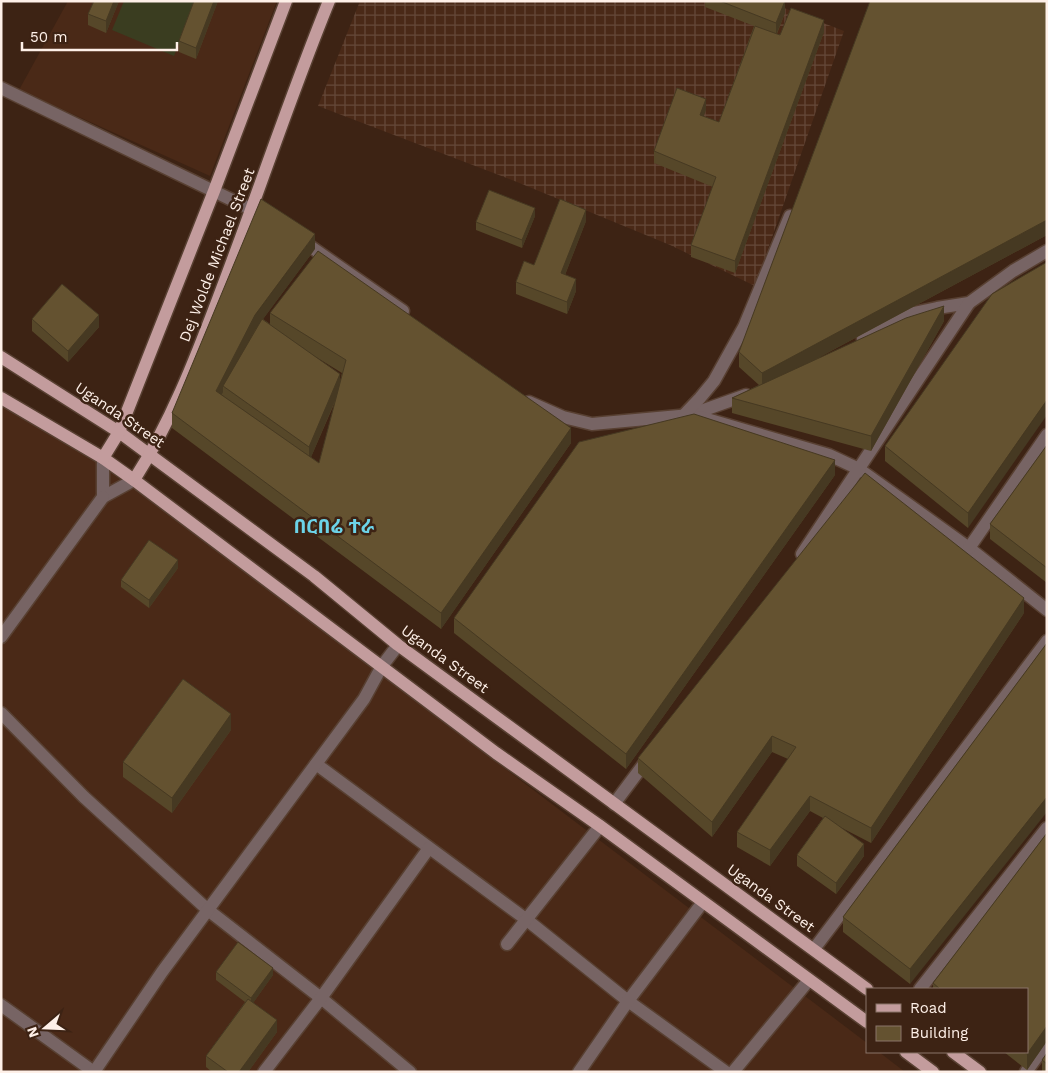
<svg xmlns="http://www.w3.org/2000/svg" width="1048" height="1073" viewBox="0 0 1048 1073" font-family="'Work Sans','Noto Sans Ethiopic',sans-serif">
<defs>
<pattern id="industrial-grid" width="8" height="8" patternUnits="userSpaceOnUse" patternTransform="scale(1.25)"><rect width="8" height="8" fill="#4a2917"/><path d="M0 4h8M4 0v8" fill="none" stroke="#654839"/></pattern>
</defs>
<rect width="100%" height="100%" fill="#3d2314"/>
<g fill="#4a2917">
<path d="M68 1H277L210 176 19 90Z"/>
<path d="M1 402 94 457 867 1043V1052H879L905 1072H1Z"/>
</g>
<path fill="url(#industrial-grid)" d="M360 1H766L844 31 755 286 670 245 517 182 318 106Z"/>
<path fill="#3a3d20" d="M124 1H196L174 56 112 30Z"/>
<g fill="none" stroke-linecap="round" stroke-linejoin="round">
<g stroke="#584032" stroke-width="15">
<g id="minor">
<path d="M1 88 261 214"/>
<path d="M301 240 403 311"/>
<path d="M863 339 904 315 937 308 969 303 1013 271 1047 251"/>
<path d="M529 402 563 417 592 424 690 415 746 395"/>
<path d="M683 416 700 398 714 381 744 327 790 216"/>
<path d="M700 417 829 455 859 469 969 548 1047 610"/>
<path d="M103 458V497L134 480"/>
<path d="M969 548 1047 435"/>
<path d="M802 554 969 303"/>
<path d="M382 666 398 645"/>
<path d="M1 713 84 797 208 910 321 998 410 1072"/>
<path d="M316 764 527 920 628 1001 726 1072"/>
<path d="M614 804 647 760"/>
<path d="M507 944 600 826"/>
<path d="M814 949 1047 641"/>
<path d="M920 989 1047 828"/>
<path d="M1 1005 94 1072"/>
<path d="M264 1072 321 998 429 848"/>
<path d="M579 1072 628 1001 703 902"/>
<path d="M733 1072 809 980"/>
<path d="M1026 1072 1047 1043"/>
</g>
</g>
<g stroke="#584032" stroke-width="15">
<g id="tertiary">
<path d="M1 637 103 497"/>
<path d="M94 1072 162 972 364 699 382 666"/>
</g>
</g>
<g stroke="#584032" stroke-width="15">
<g id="primary">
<path d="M1 357 119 432 150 455 314 576 398 645 867 989"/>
<path d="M1 398 103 458 134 480 496 753 600 826 867 1022"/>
<path d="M103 458 119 432 214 191 286 1"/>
<path d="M134 480C170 424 195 360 218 299 256 200 289 99 329 1"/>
<path d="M906 1052 933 1072"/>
<path d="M953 1052 980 1072"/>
</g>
</g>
<use href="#minor" stroke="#776464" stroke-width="12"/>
<use href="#tertiary" stroke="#776464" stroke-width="12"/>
<use href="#primary" stroke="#c39c9d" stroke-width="12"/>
</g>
<g fill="#564729" fill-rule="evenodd">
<path d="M119 1 106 33 88 25V14Z"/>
<path d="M194 1H218L196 59 179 52V41Z"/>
<path d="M705 1H785V13L777 34 780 35 824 32 735 273 691 257V245L713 187 654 163V151L706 110 703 116 719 122 754 26 705 7Z"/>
<path d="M1047 1V235L818 358 944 321 871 451 732 413V398L759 385 739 367V352Z"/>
<path d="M535 216 522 248 476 230V222Z"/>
<path d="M586 221 565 275 576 291 567 314 516 294V282L534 265Z"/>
<path d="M315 249 263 319 270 324V313L571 443 441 629 172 428V413ZM311 354 342 373 340 382ZM335 402 319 463 311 457Z"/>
<path d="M1047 262 968 528 885 461V446Z"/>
<path d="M32 319 99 327 68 362 32 331Z"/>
<path d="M1047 445V583L990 539V524Z"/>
<path d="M835 475 626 769 454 633V618Z"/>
<path d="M178 568 149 608 121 587V580Z"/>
<path d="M1024 613 871 843 840 827 864 856 836 894 797 866V855L823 818 810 811 770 866 737 847V832L788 759 772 752 712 837 638 773V758Z"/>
<path d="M1047 643 910 984 843 932V917Z"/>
<path d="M231 730 172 813 123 777V762Z"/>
<path d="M1047 833V1041L1027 1070 1004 1052H1027V989H933V983Z"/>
<path d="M216 972 273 975 253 1003 277 1032 248 1072H212L206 1067V1056L245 1002 216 980Z"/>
<path d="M1047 1053V1072H1042V1060Z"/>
</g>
<g fill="#463922">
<path d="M114 1H119L106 33V21Z"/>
<path d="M214 1H218L196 59V48Z"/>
<path d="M785 1V13L776 35V23Z"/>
<path d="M824 20V32L735 273V261Z"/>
<path d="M706 99V110L700 127V115Z"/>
<path d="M535 208V216L522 248V240Z"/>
<path d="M586 210V221L561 285V273Z"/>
<path d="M1047 220V235L762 388V373Z"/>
<path d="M315 234V249L255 330 226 387 223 386V392L216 406V391L255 315Z"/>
<path d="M576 279V291L567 314V302Z"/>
<path d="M944 306V321L871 451V436Z"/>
<path d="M99 315V327L68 362V351Z"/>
<path d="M340 374V389L309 462V447Z"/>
<path d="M1047 400V415L968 528V513Z"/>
<path d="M571 428V443L441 629V613Z"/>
<path d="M835 460V475L626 769V754Z"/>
<path d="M178 560V568L149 608V600Z"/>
<path d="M1024 598V613L871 843V828Z"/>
<path d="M231 714V730L172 813V798Z"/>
<path d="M772 736V752L712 837V822Z"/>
<path d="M810 796V811L770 866V850Z"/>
<path d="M1047 797V812L910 984V969Z"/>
<path d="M864 844V856L836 894V883Z"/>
<path d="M273 968V975L251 1006V998Z"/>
<path d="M277 1020V1032L248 1072H239Z"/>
<path d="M1047 1026V1041L1027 1070V1054Z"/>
</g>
<g fill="#645230" stroke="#463922">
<path d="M94 1H114L106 21 88 14Z"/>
<path d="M194 1H214L196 48 179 41Z"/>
<path d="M720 1H785L776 23Z"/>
<path d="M870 1H1047V220L762 373 739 352Z"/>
<path d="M791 8 824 20 735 261 691 245 716 177 654 151 677 88 706 99 700 115 719 122 755 26 780 35Z"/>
<path d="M489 190 535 208 522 240 476 222Z"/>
<path d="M261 199 315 234 255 315 216 391 319 463 346 360 270 313 318 251 571 428 441 613 172 413Z"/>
<path d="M560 199 586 210 561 273 576 279 567 302 516 282 524 261 534 265Z"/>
<path d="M1047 262V400L968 513 885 446 992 294Z"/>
<path d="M62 284 99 315 68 351 32 319Z"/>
<path d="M944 306 871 436 732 398 906 318Z"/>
<path d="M262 319 340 374 309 447 223 386Z"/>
<path d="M694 414 835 460 626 754 454 618 579 442Z"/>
<path d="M1047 445V568L990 524Z"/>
<path d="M865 473 1024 598 871 828 810 796 770 850 737 832 796 747 772 736 712 822 638 758Z"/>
<path d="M149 540 178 560 149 600 121 580Z"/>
<path d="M1047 643V797L910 969 843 917Z"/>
<path d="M183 679 231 714 172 798 123 762Z"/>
<path d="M825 816 864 844 836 883 797 855Z"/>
<path d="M1047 833V1026L1027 1054 1024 1052H1027V989H940L933 983Z"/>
<path d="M238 942 273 968 251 998 216 972Z"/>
<path d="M248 999 277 1020 239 1072H228L206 1056Z"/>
<path d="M1047 1053V1064L1042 1060Z"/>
</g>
<g text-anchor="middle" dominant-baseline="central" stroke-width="5" stroke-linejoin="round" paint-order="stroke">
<g font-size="15" fill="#fef0e8" stroke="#3d2314">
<text transform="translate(217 255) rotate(-69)">Dej Wolde Michael Street</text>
<text transform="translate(120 415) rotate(34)">Uganda Street</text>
<text transform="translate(445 659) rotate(36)">Uganda Street</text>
<text transform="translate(771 898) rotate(36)">Uganda Street</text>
</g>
<g font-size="20" font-weight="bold" fill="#6cd3e8" stroke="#3d2314">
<text x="334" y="526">በርበሬ ተራ</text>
</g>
</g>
<rect width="1048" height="1073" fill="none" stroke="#fef0e8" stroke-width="5"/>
<rect x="866" y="988" width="162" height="65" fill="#3d2314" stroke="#8a7569"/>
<rect x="876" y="1004" width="25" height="8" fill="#c39c9d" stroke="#8a7569"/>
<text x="910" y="1013" font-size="15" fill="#fef0e8">Road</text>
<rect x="876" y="1026" width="25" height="15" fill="#645230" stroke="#8a7569"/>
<text x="910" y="1038" font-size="15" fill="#fef0e8">Building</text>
<g transform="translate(45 1028) rotate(251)" stroke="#3d2314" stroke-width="4" paint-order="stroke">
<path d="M0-4L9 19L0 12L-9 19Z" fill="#fef0e8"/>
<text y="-8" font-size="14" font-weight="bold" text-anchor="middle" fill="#fef0e8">N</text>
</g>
<path d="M22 42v8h155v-8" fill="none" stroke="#fef0e8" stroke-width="2.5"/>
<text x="30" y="42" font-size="15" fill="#fef0e8" stroke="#3d2314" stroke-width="4" paint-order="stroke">50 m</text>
</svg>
